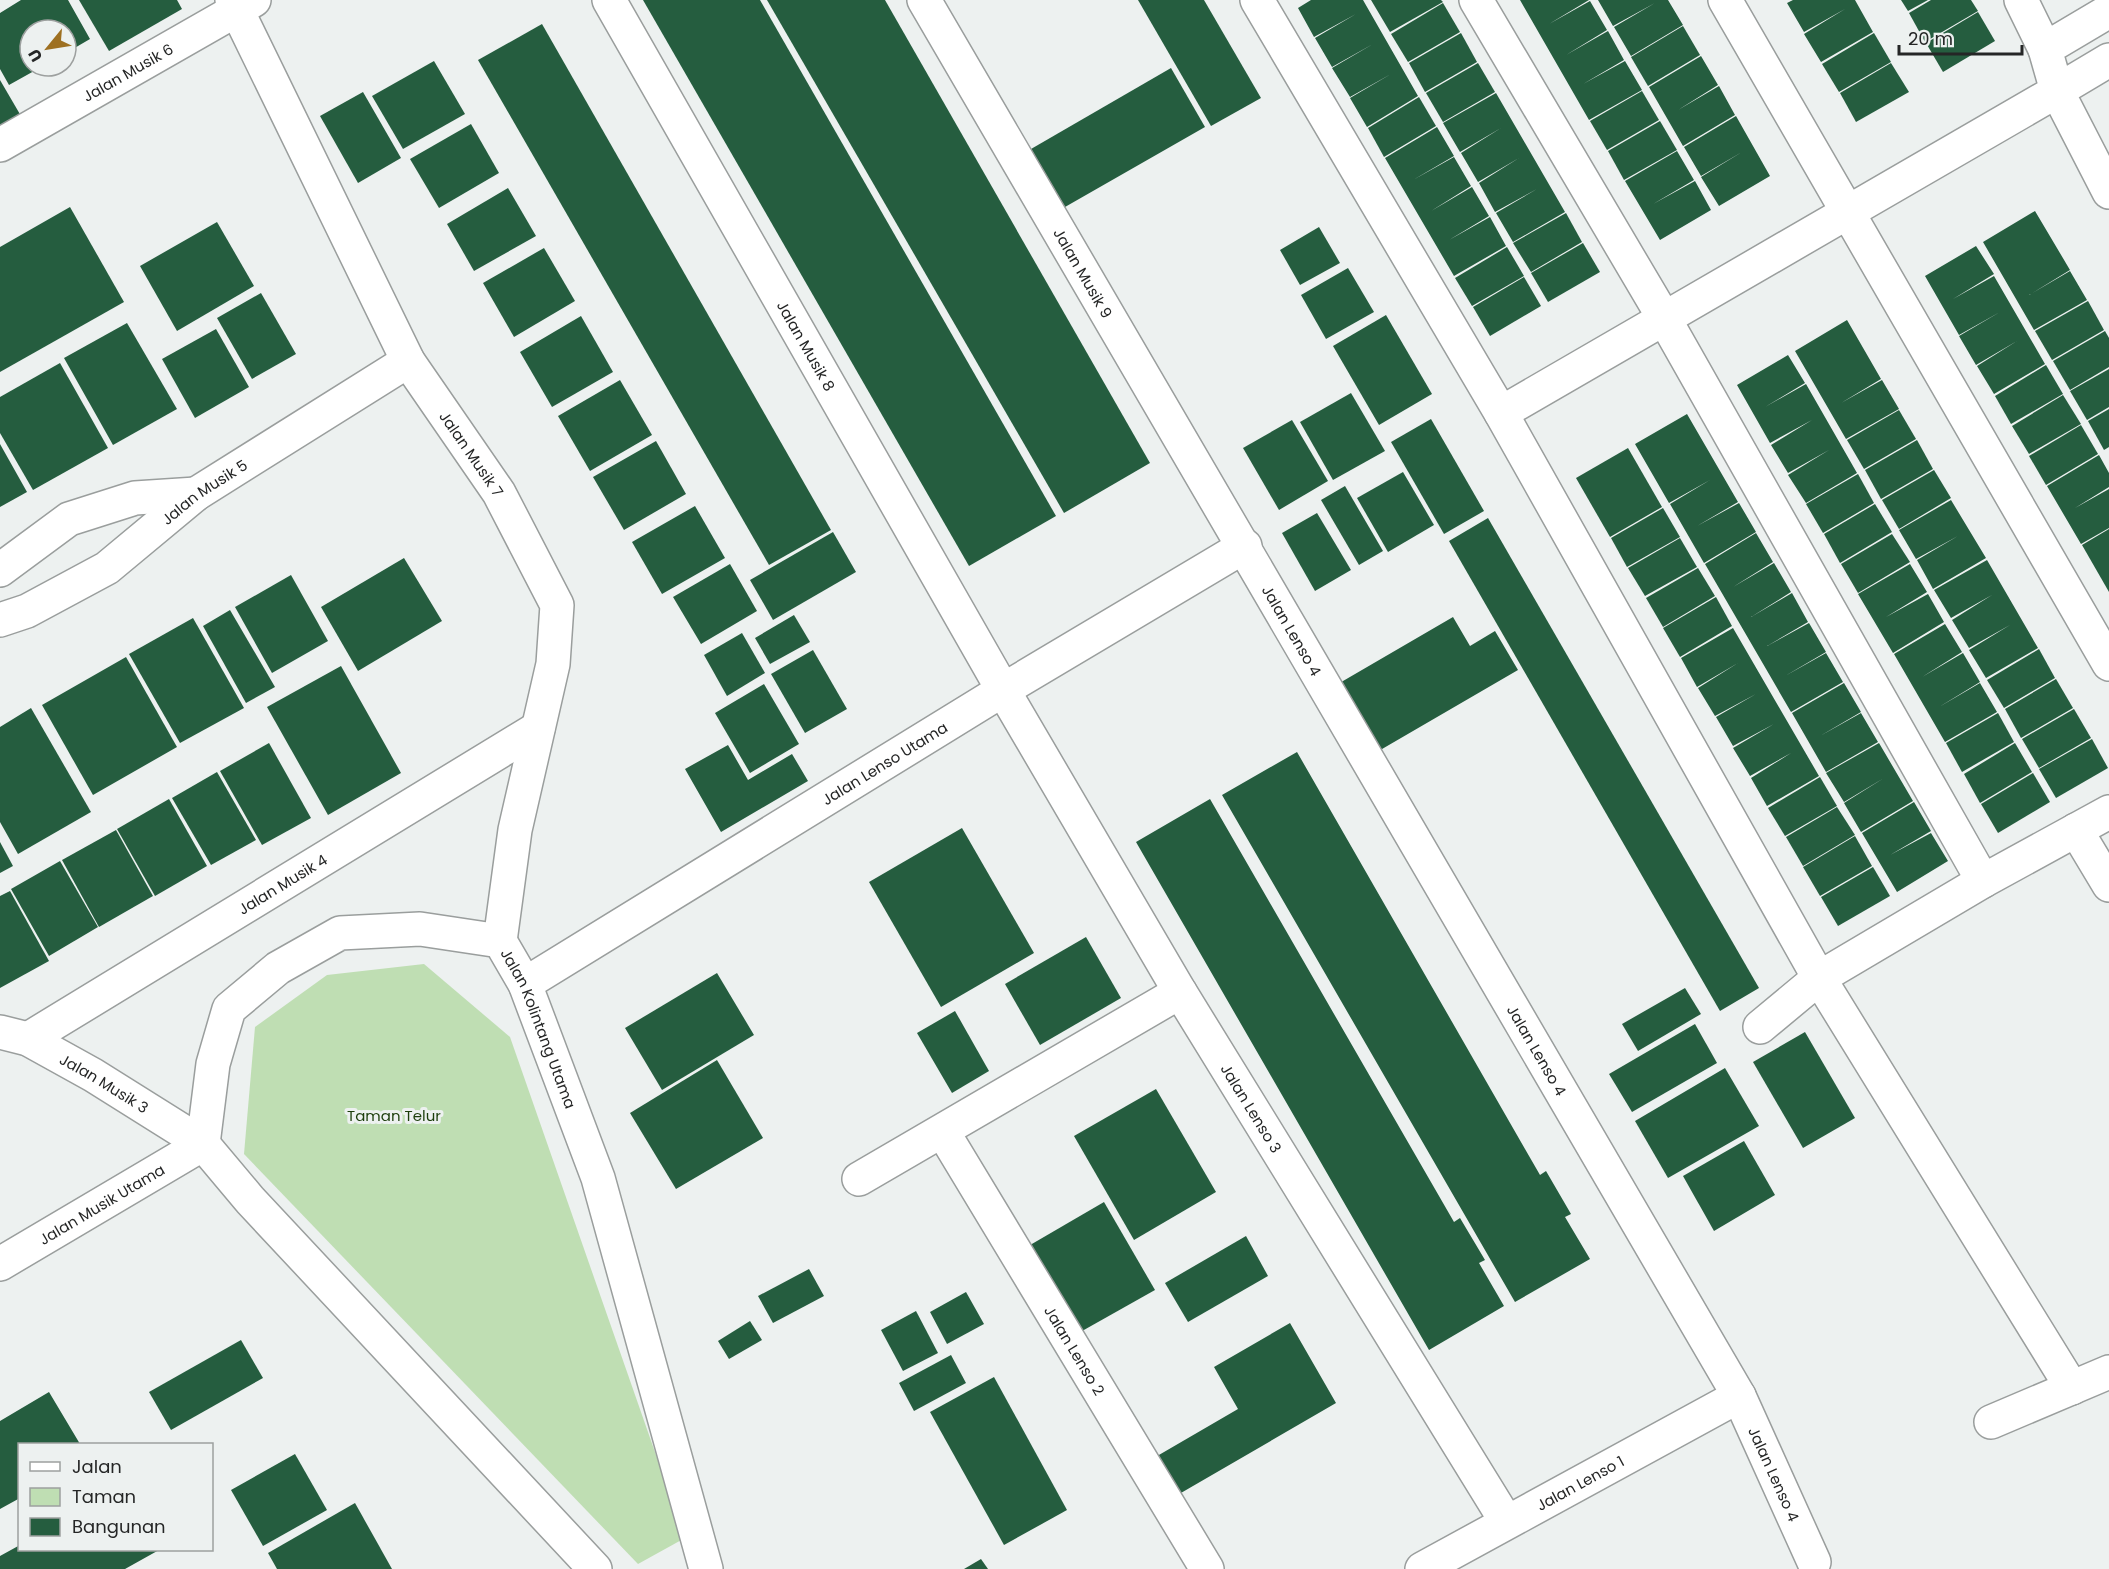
<svg xmlns="http://www.w3.org/2000/svg" width="2109" height="1569" viewBox="0 0 2109 1569" font-family="Poppins,sans-serif">
<rect width="100%" height="100%" fill="#edf1f0"/>
<path fill="#bfdeb3" d="M424 964 510 1037 685 1538 638 1564 244 1154 255 1027 327 975Z"/>
<g fill="#255d3f">
<path d="M21 0H68L90 39 66 53V30H30V66H43L9 85 0 69V13Z"/>
<path d="M79 0H177L182 9 109 51Z"/>
<path d="M643 0H760L1056 516 969 566Z"/>
<path d="M767 0H885L1150 463 1064 513Z"/>
<path d="M1138 0H1204L1261 98 1211 126Z"/>
<path d="M1311 0H1363L1418 96 1367 127 1350 98 1391 74 1350 97 1332 68 1373 44 1332 67 1315 38 1356 14 1314 37 1298 8Z"/>
<path d="M1371 0H1441L1443 2 1390 32Z"/>
<path d="M1520 0H1589L1549 24 1590 1 1607 30 1566 55 1608 31 1624 60 1583 84 1625 61 1642 90 1589 120Z"/>
<path d="M1598 0H1668L1683 25 1631 56 1614 27 1655 3 1613 26Z"/>
<path d="M1793 0H1855L1873 32 1821 62 1804 34 1845 9 1804 32 1787 3Z"/>
<path d="M1901 0H1928L1908 11Z"/>
<path d="M1931 0H1971L1978 11 1925 42 1909 13Z"/>
<path d="M1443 3 1460 32 1408 62 1391 34Z"/>
<path d="M1978 12 1995 41 1943 72 1926 43Z"/>
<path d="M542 24 831 530 769 565 478 60Z"/>
<path d="M1683 26 1700 55 1648 86 1631 57Z"/>
<path d="M1461 33 1477 62 1425 92 1409 63Z"/>
<path d="M1874 33 1891 62 1839 92 1822 64Z"/>
<path d="M1701 56 1718 85 1678 110 1719 86 1735 115 1683 146 1649 87Z"/>
<path d="M434 61 465 114 403 149 372 96Z"/>
<path d="M1478 63 1495 92 1443 122 1426 93Z"/>
<path d="M1891 63 1909 92 1856 122 1840 93Z"/>
<path d="M1171 68 1205 127 1065 207 1031 149Z"/>
<path d="M0 80 21 116 0 128Z"/>
<path d="M1642 91 1659 120 1607 150 1590 121Z"/>
<path d="M363 92 401 158 358 183 320 116Z"/>
<path d="M1496 93 1565 212 1513 242 1496 213 1537 189 1495 212 1479 183 1519 158 1478 182 1461 153 1501 128 1460 152 1443 123Z"/>
<path d="M1419 97 1436 126 1384 157 1368 128Z"/>
<path d="M1736 116 1770 176 1719 206 1701 177 1742 152 1701 176 1684 147Z"/>
<path d="M1660 121 1677 150 1624 180 1608 151Z"/>
<path d="M471 124 499 173 439 208 410 159Z"/>
<path d="M1437 127 1454 156 1413 180 1454 157 1471 186 1431 211 1472 187 1489 216 1449 240 1490 217 1506 246 1454 276 1385 158Z"/>
<path d="M1677 151 1694 180 1653 204 1695 181 1711 210 1660 240 1625 181Z"/>
<path d="M508 188 536 236 474 271 447 224Z"/>
<path d="M70 207 124 302 0 372V247Z"/>
<path d="M2035 211 2070 270 2029 295 2070 271 2087 300 2034 330 1983 242Z"/>
<path d="M1566 213 1582 242 1531 272 1513 243Z"/>
<path d="M217 222 254 286 177 331 140 266Z"/>
<path d="M1319 227 1340 263 1300 285 1280 250Z"/>
<path d="M1583 243 1600 272 1548 302 1531 273Z"/>
<path d="M1976 246 1994 274 1953 299 1994 276 2045 364 1994 394 1977 366 2017 341 1976 365 1959 336 2000 312 1959 335 1925 276Z"/>
<path d="M1507 247 1524 276 1472 306 1455 278Z"/>
<path d="M544 248 575 301 514 337 483 283Z"/>
<path d="M1348 268 1374 312 1326 339 1301 295Z"/>
<path d="M1524 277 1541 306 1490 336 1473 307Z"/>
<path d="M261 293 296 354 252 379 217 318Z"/>
<path d="M2088 301 2104 330 2052 360 2035 331Z"/>
<path d="M1386 315 1432 394 1379 425 1333 346Z"/>
<path d="M581 316 613 372 552 407 520 352Z"/>
<path d="M1847 320 1881 379 1841 403 1882 380 1899 409 1846 439 1795 351Z"/>
<path d="M127 323 177 409 113 445 64 358Z"/>
<path d="M216 329 249 387 195 418 162 359Z"/>
<path d="M2105 331 2109 338V367L2070 390 2053 361Z"/>
<path d="M1788 355 1805 383 1765 407 1806 384 1857 473 1806 503 1788 475 1829 450 1788 473 1771 445 1812 420 1770 443 1737 385Z"/>
<path d="M60 363 108 448 33 490 0 433V397Z"/>
<path d="M2046 365 2063 394 2011 424 1995 396Z"/>
<path d="M2109 369V407L2087 420 2070 391Z"/>
<path d="M620 380 652 435 590 471 558 416Z"/>
<path d="M1351 393 1385 451 1333 480 1300 422Z"/>
<path d="M2063 395 2081 424 2029 454 2012 426Z"/>
<path d="M2109 409V447L2104 450 2088 421Z"/>
<path d="M1899 410 1916 439 1864 469 1847 440Z"/>
<path d="M1687 414 1738 502 1697 526 1739 503 1756 532 1704 563 1670 504 1710 480 1669 503 1635 444Z"/>
<path d="M1431 419 1484 511 1444 534 1391 442Z"/>
<path d="M1292 420 1328 481 1279 510 1243 448Z"/>
<path d="M2081 425 2098 454 2046 485 2029 456Z"/>
<path d="M1917 440 1933 469 1881 499 1865 470Z"/>
<path d="M656 441 686 494 624 530 593 477Z"/>
<path d="M0 444 27 492 0 507Z"/>
<path d="M1628 448 1662 507 1610 537 1576 478Z"/>
<path d="M2099 455 2109 473V487L2075 508 2109 489V528L2081 544 2047 486Z"/>
<path d="M1934 470 1951 498 1899 529 1882 500Z"/>
<path d="M1403 472 1434 525 1388 552 1357 498Z"/>
<path d="M1858 474 1874 503 1823 533 1806 504Z"/>
<path d="M1345 486 1383 551 1359 565 1321 500Z"/>
<path d="M1951 500 1986 558 1933 589 1917 560 1958 536 1916 559 1899 530Z"/>
<path d="M1875 504 1892 532 1840 563 1824 534Z"/>
<path d="M695 506 725 558 662 594 632 542Z"/>
<path d="M1663 508 1680 537 1627 567 1611 538Z"/>
<path d="M1317 513 1351 570 1315 591 1282 533Z"/>
<path d="M1488 518 1759 988 1720 1011 1449 541Z"/>
<path d="M2109 529V592L2082 545Z"/>
<path d="M833 532 856 572 773 620 750 580Z"/>
<path d="M1756 533 1773 562 1733 587 1774 563 1791 592 1751 617 1792 593 1808 622 1767 646 1809 623 1826 652 1785 676 1826 653 1843 682 1791 712 1705 564Z"/>
<path d="M1892 534 1910 562 1858 593 1841 564Z"/>
<path d="M1680 538 1697 567 1645 596 1628 568Z"/>
<path d="M404 558 442 621 358 671 321 607Z"/>
<path d="M1987 560 2038 648 1986 678 1969 650 2010 625 1969 648 1952 620 1992 595 1951 618 1934 590Z"/>
<path d="M730 564 757 611 701 644 673 597Z"/>
<path d="M1910 564 1927 592 1886 617 1928 594 1944 622 1893 653 1858 594Z"/>
<path d="M1698 568 1715 596 1663 627 1646 598Z"/>
<path d="M291 575 328 641 272 673 235 607Z"/>
<path d="M1716 597 1732 626 1680 657 1663 628Z"/>
<path d="M230 610 275 687 246 703 203 626Z"/>
<path d="M794 615 810 642 770 664 755 638Z"/>
<path d="M1453 617 1470 646 1495 631 1518 670 1370 756 1331 688Z"/>
<path d="M193 618 244 708 180 743 129 654Z"/>
<path d="M1945 624 1962 652 1922 677 1963 653 1980 682 1939 707 1980 683 1997 712 1945 742 1894 654Z"/>
<path d="M1733 628 1819 776 1767 806 1751 778 1791 753 1750 776 1733 748 1774 724 1733 746 1716 717 1756 694 1715 716 1698 688 1738 663 1697 687 1681 658Z"/>
<path d="M742 633 765 673 727 696 704 655Z"/>
<path d="M2039 649 2055 678 2004 708 1987 680Z"/>
<path d="M813 650 847 709 805 733 771 674Z"/>
<path d="M126 657 177 747 93 795 42 705Z"/>
<path d="M341 666 401 773 328 815 267 707Z"/>
<path d="M2056 679 2073 708 2021 738 2005 709Z"/>
<path d="M1844 683 1861 712 1820 736 1861 713 1878 742 1826 772 1792 713Z"/>
<path d="M764 684 799 744 750 773 715 713Z"/>
<path d="M31 708 91 812 18 854 0 822V727Z"/>
<path d="M2074 709 2091 738 2039 768 2022 739Z"/>
<path d="M1998 713 2014 742 1962 772 1946 743Z"/>
<path d="M2092 739 2108 768 2056 798 2039 769Z"/>
<path d="M269 743 311 818 262 845 220 771Z"/>
<path d="M1879 743 1913 801 1861 832 1844 803 1884 778 1844 802 1826 773Z"/>
<path d="M2015 743 2032 772 1980 803 1964 774Z"/>
<path d="M728 745 748 780 792 754 808 781 721 832 685 769Z"/>
<path d="M1297 752 1540 1175 1546 1171 1571 1214 1565 1217 1590 1259 1515 1302 1222 795Z"/>
<path d="M217 772 256 840 211 865 172 798Z"/>
<path d="M2033 773 2050 802 1998 833 1981 804Z"/>
<path d="M1820 777 1837 806 1785 836 1768 808Z"/>
<path d="M169 799 207 866 155 896 117 829Z"/>
<path d="M1210 799 1454 1222 1460 1218 1485 1260 1479 1263 1504 1306 1429 1350 1136 842Z"/>
<path d="M1914 802 1931 831 1890 855 1931 833 1948 861 1897 892 1862 833Z"/>
<path d="M1837 807 1855 835 1803 866 1786 837Z"/>
<path d="M962 828 1034 953 941 1007 869 882Z"/>
<path d="M116 830 153 896 99 927 62 860Z"/>
<path d="M1855 836 1872 866 1820 896 1803 867Z"/>
<path d="M0 842 13 866 0 873Z"/>
<path d="M60 861 98 927 49 956 11 889Z"/>
<path d="M1873 867 1890 896 1838 926 1821 897Z"/>
<path d="M10 891 49 961 0 988V896Z"/>
<path d="M1086 937 1121 998 1040 1045 1005 984Z"/>
<path d="M717 973 754 1035 662 1090 625 1028Z"/>
<path d="M1685 988 1701 1014 1638 1051 1622 1024Z"/>
<path d="M955 1011 989 1071 952 1093 917 1033Z"/>
<path d="M1695 1024 1717 1063 1632 1112 1609 1074Z"/>
<path d="M1805 1032 1855 1118 1803 1148 1753 1062Z"/>
<path d="M717 1060 763 1138 676 1189 630 1113Z"/>
<path d="M1725 1068 1759 1126 1668 1178 1635 1121Z"/>
<path d="M1156 1089 1216 1192 1134 1240 1074 1136Z"/>
<path d="M1744 1141 1775 1195 1714 1231 1683 1176Z"/>
<path d="M1104 1202 1155 1290 1075 1335 1025 1248Z"/>
<path d="M1246 1236 1268 1276 1188 1322 1165 1283Z"/>
<path d="M809 1269 824 1296 773 1323 758 1296Z"/>
<path d="M966 1292 984 1324 947 1344 930 1312Z"/>
<path d="M916 1311 938 1353 903 1371 881 1330Z"/>
<path d="M750 1321 762 1340 729 1359 718 1341Z"/>
<path d="M1290 1323 1336 1403 1174 1497 1152 1459 1238 1409 1214 1367Z"/>
<path d="M241 1340 263 1378 171 1430 149 1392Z"/>
<path d="M951 1355 966 1383 914 1411 899 1383Z"/>
<path d="M994 1377 1067 1510 1004 1545 930 1412Z"/>
<path d="M49 1392 80 1444H20V1498L0 1509V1421Z"/>
<path d="M295 1454 327 1510 263 1546 231 1490Z"/>
<path d="M355 1503 392 1569H277L268 1553Z"/>
<path d="M20 1545V1550H159L125 1569H0V1556Z"/>
<path d="M981 1559 988 1569H964Z"/>
</g>
<g fill="none" stroke-linecap="round" stroke-linejoin="round">
<g stroke="#9a9e9d" stroke-width="36">
<g id="street">
<path id="s1" d="M232 0 408 361 499 493 557 605 553 664 515 830 500 941"/>
<path id="s2" d="M609 0 1003 690 1180 992 1506 1521"/>
<path id="s3" d="M924 0 1739 1396 1814 1562"/>
<path d="M1257 0 1501 413 1819 978 2072 1388"/>
<path d="M1476 0 1664 318 1983 881"/>
<path d="M1725 0 2109 664"/>
<path d="M2021 0 2045 49"/>
<path d="M2109 60 2057 91 2109 192"/>
<path id="s4" d="M0 145 254 0"/>
<path d="M1501 413 2057 91 2045 49 2109 11"/>
<path d="M0 570 69 519 135 498 196 494"/>
<path id="s5" d="M0 620 27 611 107 568 196 494 408 361"/>
<path d="M2076 830 2109 885"/>
<path id="s6" d="M525 984 1003 690 1245 546"/>
<path d="M1760 1027 1819 978 1983 881 2109 812"/>
<path id="s7" d="M0 1032 28 1039 93 1075 203 1144 250 1200 595 1569"/>
<path id="s8" d="M28 1039 538 728"/>
<path id="s9" d="M943 1132 1207 1569"/>
<path id="s10" d="M203 1144 213 1064 229 1009 278 968 340 933 420 929 500 941 525 984 598 1178 706 1569"/>
<path d="M859 1179 1180 992"/>
<path id="s11" d="M0 1264 203 1144"/>
<path d="M1991 1422 2109 1372"/>
<path id="s12" d="M1422 1569 1739 1396"/>
</g>
</g>
<use href="#street" stroke="#fff" stroke-width="33"/>
</g>
<g text-anchor="middle" dominant-baseline="central" stroke-width="6" stroke-linejoin="round" paint-order="stroke">
<g font-size="15" fill="#252626" stroke="#edf1f0">
<text stroke="none"><textPath href="#s4" startOffset="147">Jalan Musik 6</textPath></text>
<text stroke="none"><textPath href="#s3" startOffset="316">Jalan Musik 9</textPath></text>
<text stroke="none"><textPath href="#s2" startOffset="398">Jalan Musik 8</textPath></text>
<text stroke="none"><textPath href="#s1" startOffset="514">Jalan Musik 7</textPath></text>
<text stroke="none"><textPath href="#s5" startOffset="243">Jalan Musik 5</textPath></text>
<text stroke="none"><textPath href="#s3" startOffset="730">Jalan Lenso 4</textPath></text>
<text stroke="none"><textPath href="#s6" startOffset="422">Jalan Lenso Utama</textPath></text>
<text stroke="none"><textPath href="#s8" startOffset="298">Jalan Musik 4</textPath></text>
<text stroke="none"><textPath href="#s10" startOffset="530">Jalan Kolintang Utama</textPath></text>
<text stroke="none"><textPath href="#s3" startOffset="1216">Jalan Lenso 4</textPath></text>
<text stroke="none"><textPath href="#s7" startOffset="117">Jalan Musik 3</textPath></text>
<text stroke="none"><textPath href="#s2" startOffset="1281">Jalan Lenso 3</textPath></text>
<text stroke="none"><textPath href="#s11" startOffset="118">Jalan Musik Utama</textPath></text>
<text stroke="none"><textPath href="#s9" startOffset="255">Jalan Lenso 2</textPath></text>
<text stroke="none"><textPath href="#s3" startOffset="1702">Jalan Lenso 4</textPath></text>
<text stroke="none"><textPath href="#s12" startOffset="180">Jalan Lenso 1</textPath></text>
</g>
<g font-size="15" fill="#1c3e0b" stroke="#edf1f0">
<text x="394" y="1115">Taman Telur</text>
</g>
</g>
<rect x="18" y="1443" width="195" height="108" fill="#edf1f0" stroke="#9da09f" stroke-width="1.5"/>
<rect x="30" y="1462" width="30" height="9" fill="#ffffff" stroke="#9da09f" stroke-width="1.5"/>
<text x="72" y="1473" font-size="18" fill="#252626">Jalan</text>
<rect x="30" y="1488" width="30" height="18" fill="#bfdeb3" stroke="#9da09f" stroke-width="1.5"/>
<text x="72" y="1503" font-size="18" fill="#252626">Taman</text>
<rect x="30" y="1518" width="30" height="18" fill="#255d3f" stroke="#9da09f" stroke-width="1.5"/>
<text x="72" y="1533" font-size="18" fill="#252626">Bangunan</text>
<g transform="translate(48 48) rotate(240)"><circle r="28" fill="#edf1f0" stroke="#9da09f" stroke-width="1.5"/>
<path d="M0-4.5L10 22L0 15L-10 22Z" fill="#9e7021"/>
<text y="-9" font-size="16" font-weight="bold" text-anchor="middle" fill="#252626">U</text>
</g>
<path d="M1899 45v9h123v-9" fill="none" stroke="#252626" stroke-width="3"/>
<text x="1908" y="45" font-size="18" fill="#252626" stroke="#edf1f0" stroke-width="4.5" paint-order="stroke">20 m</text>
</svg>
